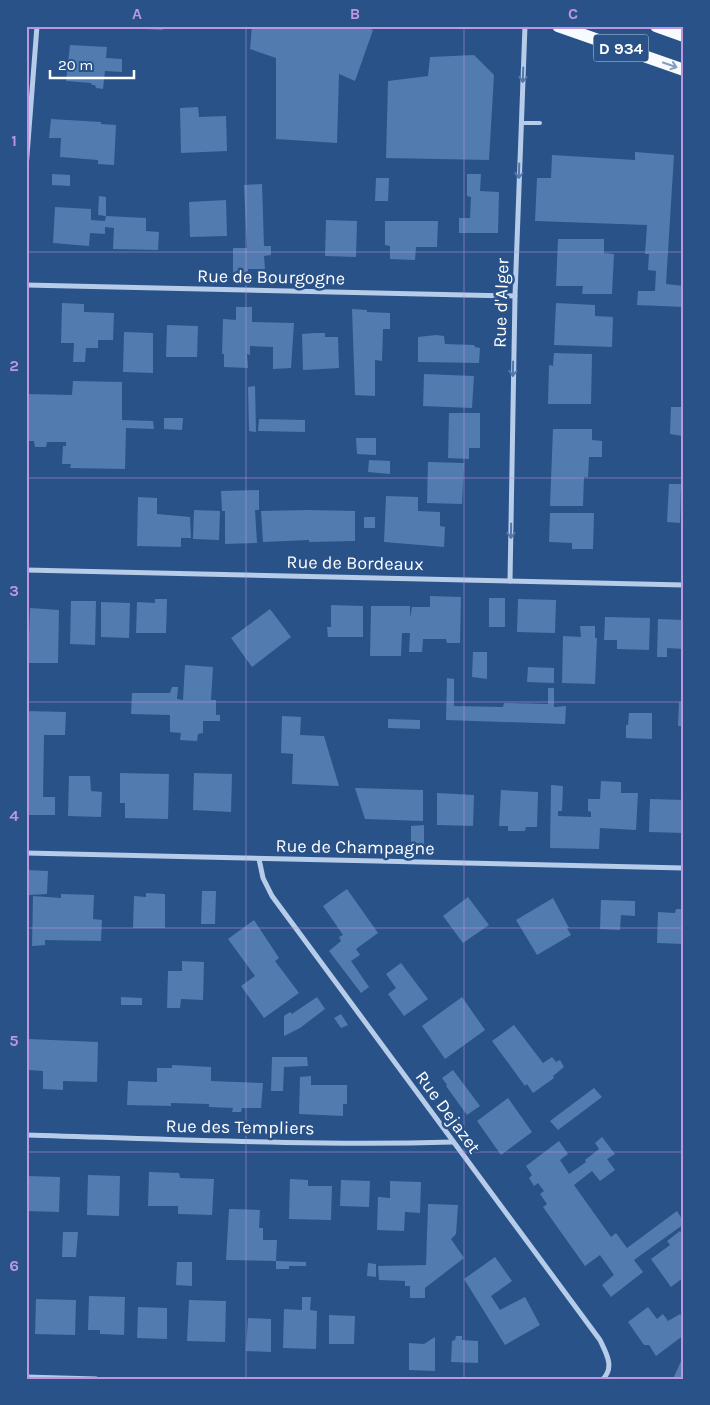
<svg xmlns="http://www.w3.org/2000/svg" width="710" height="1405" viewBox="0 0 710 1405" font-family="Karla,sans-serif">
<rect width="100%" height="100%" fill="#295289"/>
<g fill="#527bb0">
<path d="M126 26H162L163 30 126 28Z"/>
<path d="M178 26H206V28L179 29Z"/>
<path d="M252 26H363L373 30 355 81 339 74 337 143 276 139V58L250 49Z"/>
<path d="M70 45 107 47 106 58 122 59V72L105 71 103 89 96 88 95 85H92L91 83 66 81Z"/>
<path d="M474 55 494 75 489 160 386 158 388 81 428 76 430 57Z"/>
<path d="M198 107 199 117 226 116 227 151 181 153 180 108Z"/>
<path d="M51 119 101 122V124L116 125 114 165 98 164V160L60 157 61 138H49Z"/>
<path d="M635 152 674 155 666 284 684 286V307L637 305 638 291H655L656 271 648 270 649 254H645L647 225 535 221 537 178H551L552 155 635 160Z"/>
<path d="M52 174 70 175V186L52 185Z"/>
<path d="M467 174H481L480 191 499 192 498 233H459V218H470L471 197 467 196Z"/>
<path d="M376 178H389L388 201H375Z"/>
<path d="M262 184 264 246H271V255L264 256 265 269H248V273H233V248H247L244 185Z"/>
<path d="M99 196 106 197V216L98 215Z"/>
<path d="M226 200 227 236 190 237 189 202Z"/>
<path d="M55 207 91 209V220L105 221 106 216 146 218V231L159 232 158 250 113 249 114 228 105 227V234L90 233 89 246 53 243Z"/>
<path d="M326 220 357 221 356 257 325 256Z"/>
<path d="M385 221H438L437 247H416L415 260 390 259V246L385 245Z"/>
<path d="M558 239H604V253L614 254 612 294H582L583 286H556Z"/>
<path d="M62 303 84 304V312L114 313 113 340H98V348H86L85 362H73L74 343H61Z"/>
<path d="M556 303 595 305V316L613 317 612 347 554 345Z"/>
<path d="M236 307H252V322L294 323 291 368 273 369V347L250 346V355L247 354 248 368 224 367V354H222L223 319 236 320Z"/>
<path d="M352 309 367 310V312L390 313V329H383L382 361 375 360V396L355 395Z"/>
<path d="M167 325 198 326 197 357H166Z"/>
<path d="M124 332 153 333V373L123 372Z"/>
<path d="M315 333H325V337H338L339 368 303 370 302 334Z"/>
<path d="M436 335 444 336 445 344 474 345 475 347 480 348 479 363 418 362V337Z"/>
<path d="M554 353 592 354 591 404H548L549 365 553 366Z"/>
<path d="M424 374 474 376 472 408 423 406Z"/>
<path d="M73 381 122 382V420L153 421 154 429 126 428 125 469 70 468 71 464H62L63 446H66V442H47L46 447H35L34 441H26V394L72 395Z"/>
<path d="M255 386 256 432 249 431 248 387Z"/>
<path d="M671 407H683V436L670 434Z"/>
<path d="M449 413H480V448H469V459L448 458Z"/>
<path d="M164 418H183L182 430 164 429Z"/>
<path d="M259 419 305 420V432L258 431Z"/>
<path d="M553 429H592V440L602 441V457H589L588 477H584L583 506H550Z"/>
<path d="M356 438H376V455L357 454Z"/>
<path d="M369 460 390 461V474L368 472Z"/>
<path d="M428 462 464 463 462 504 427 503Z"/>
<path d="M669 484H681L680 523 667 522Z"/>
<path d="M259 490V510H255L257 543 225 544V511H222L221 491Z"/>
<path d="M386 496 418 497V511L440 512V526L445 527 444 547 384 542Z"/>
<path d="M138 497 157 498V514L190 517 191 538H181V547L137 546Z"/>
<path d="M194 510 220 511 219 540 193 539Z"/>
<path d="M308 510 355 511V541L309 542V540L263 542 261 511Z"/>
<path d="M550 513H594L593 549H572V543L549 542Z"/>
<rect x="364" y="517" width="11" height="11"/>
<path d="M430 596 461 597 460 643H447L446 639H423L422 652H409L410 633H402L401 656H370L371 606H410V618L412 607H430Z"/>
<rect x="489" y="598" width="16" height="29"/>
<path d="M155 599H167L166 633H136L137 602 155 603Z"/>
<path d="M518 599 556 600 555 633 517 632Z"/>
<path d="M71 601H96L95 645 70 644Z"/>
<path d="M101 602 130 603 129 638 101 637Z"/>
<path d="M331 605 363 606V637H328L327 627H331Z"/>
<path d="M30 608 59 610 58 663H28Z"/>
<path d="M270 609 291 637 252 667 231 638Z"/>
<path d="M605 617 650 618 649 650 617 649V640H604Z"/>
<path d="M658 619 684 620V649L667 648V657H657Z"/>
<path d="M580 626H595V638H597L595 684 562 683 563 636 581 637Z"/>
<path d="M473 652H487V679L472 677Z"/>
<path d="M185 665 213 667 211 700H216V715H220V721H203V733L198 734 197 741 180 740 181 733 170 732V715L131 714 132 693H170L172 687H178L177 699 183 700Z"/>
<path d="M528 667 554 668V683L527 682Z"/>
<path d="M447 678 454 679V706L503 707 504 703 548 704V688H554V707L566 706 565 724 446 720Z"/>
<path d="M679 702H684V726H678Z"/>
<path d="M26 711 66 712 65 735H44L43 797H55V815H26Z"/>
<path d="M629 713H652V739L626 738V725H628Z"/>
<path d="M282 716 301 717 300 735 324 736 339 786 292 784 293 754 281 753Z"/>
<path d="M388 719 420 720V729L388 728Z"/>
<path d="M120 773 169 774 168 819 125 818V803H120Z"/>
<path d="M194 773 232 774 231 812 193 810Z"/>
<path d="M69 776H90L91 791 102 792 101 817 68 816Z"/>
<path d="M601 781 621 782V793H638L636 830 600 828 599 849 550 848 551 785 563 786 562 811H558V816L591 817V812L588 811V799H600Z"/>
<path d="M355 788 423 790V821L365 819Z"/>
<path d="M501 790 538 792 537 827H526L525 831H508V826H499Z"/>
<path d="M437 793 474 795 473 826 437 825Z"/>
<path d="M650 799 684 800V833L649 832Z"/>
<path d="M424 825V844L411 845V826Z"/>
<path d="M26 870 48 871 47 894 29 895V923H26Z"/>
<path d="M347 889 378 933 356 949 360 955 351 961 369 987 361 993 329 951 341 941 339 937 343 935 323 906Z"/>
<path d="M202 891H216L215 924H201Z"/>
<path d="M146 893 165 894V928H133L134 896 146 897Z"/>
<path d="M61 894 94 895 93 919 102 920 101 941 45 940V945L32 946 33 896 61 898Z"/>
<path d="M468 897 489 925 463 943 443 916Z"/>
<path d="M553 898 569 928H567L571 935 537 955 516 920Z"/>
<path d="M601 900 635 901V916L621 915 620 930 600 929Z"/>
<path d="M676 909H684V944L657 943 658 912 675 913Z"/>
<path d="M254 920 279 958 275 961 299 993 264 1018 241 986 255 976 228 939Z"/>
<path d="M182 961 204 962 203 1000 181 999 180 1008H167L168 971H182Z"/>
<path d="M401 963 428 999 404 1016 388 994 396 988 386 974Z"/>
<path d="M121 997 142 998V1005H121Z"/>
<path d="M317 997 325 1009 300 1028 284 1036V1016L290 1012 292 1014Z"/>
<path d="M462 997 485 1030 445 1059 422 1026Z"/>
<path d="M341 1014 348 1025 341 1028 334 1018Z"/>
<path d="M514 1025 543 1063 552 1057 556 1062 560 1060 564 1067 553 1076 554 1078 533 1093 527 1084 525 1086 492 1041Z"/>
<path d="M29 1039 98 1042 97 1082 63 1081V1090L43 1089V1071L28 1070Z"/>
<path d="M272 1057H307L308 1066 284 1067 283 1091H271Z"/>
<path d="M172 1065 211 1067V1081L263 1083 261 1108H242L241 1112H232L233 1108 209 1107V1104L171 1103V1106L127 1105 128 1081 157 1082V1068H172Z"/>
<path d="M453 1070 480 1106 467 1115 446 1086 447 1085 442 1078Z"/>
<path d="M311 1076V1085H347V1104H343V1116L299 1114 300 1077Z"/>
<path d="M594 1088 602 1097 558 1130 550 1121Z"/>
<path d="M508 1098 532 1132 501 1155 477 1121Z"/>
<path d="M602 1137 615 1154 607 1159 615 1170 600 1181 592 1171 574 1185 611 1237 616 1233 627 1248 677 1211 684 1222V1224L634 1260 643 1272 611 1297 602 1285 614 1275 600 1255 585 1266 543 1207 547 1204 540 1194 544 1191 538 1183 534 1186 529 1178 532 1175 526 1166 559 1141 568 1154 560 1160 569 1174 586 1162 585 1160 599 1149 595 1143Z"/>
<path d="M149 1172 179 1173 180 1178 214 1179 212 1215 178 1214V1206H148Z"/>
<path d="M88 1175 120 1176 119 1216 87 1215Z"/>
<path d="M26 1176 60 1177 59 1212 26 1211Z"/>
<path d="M290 1179 308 1180V1186H332L331 1220 289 1219Z"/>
<path d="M341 1180 370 1181 369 1207 340 1206Z"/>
<path d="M390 1181 421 1182 420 1213 405 1212 404 1231 377 1230 378 1197 390 1198Z"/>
<path d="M428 1204 458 1205 456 1234 451 1239 464 1258 425 1288V1298H410V1286H405V1281L379 1280 378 1266 426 1265Z"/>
<path d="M229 1209 260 1210 259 1228H263V1240H277L276 1261 226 1260Z"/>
<path d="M680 1231 684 1237V1277L671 1287 651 1259 670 1245 667 1241Z"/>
<path d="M63 1232H78L76 1257H62Z"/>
<path d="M495 1257 512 1281 491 1296 500 1310 525 1297 540 1325 505 1345 464 1279Z"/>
<path d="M276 1261 306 1262V1266H289V1269H276Z"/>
<path d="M177 1262H192V1286L176 1285Z"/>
<path d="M368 1263 376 1264V1277L367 1276Z"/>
<path d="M89 1296 125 1297 124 1335 100 1334V1330H88Z"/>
<path d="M302 1297H311L310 1310 317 1311 316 1349 283 1348 284 1309 302 1310Z"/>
<path d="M36 1299 76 1300 75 1335 35 1334Z"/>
<path d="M189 1300 226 1301 225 1342 187 1341Z"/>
<path d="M138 1307 167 1308V1339L137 1338Z"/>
<path d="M648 1307 657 1319 663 1314 668 1321 680 1314 684 1320V1335L656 1356 649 1345H644L628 1322Z"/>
<path d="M329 1315 355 1316 354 1344H329Z"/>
<path d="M248 1318 271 1319V1352L246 1351Z"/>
<path d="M456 1336H462V1340L478 1341V1363L451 1362 452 1341 455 1340Z"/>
<path d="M435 1337V1371L409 1370V1343L424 1344Z"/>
<path d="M682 1359 684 1360 683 1379H673Z"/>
</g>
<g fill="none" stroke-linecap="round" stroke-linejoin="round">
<path stroke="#b6cce9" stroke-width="4" d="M521 123H540"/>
<g stroke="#b6cce9" stroke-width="5">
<path d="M26 168 37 26"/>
<path d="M26 285 515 296"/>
<path d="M26 570 684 585"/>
<path d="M510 581 515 296 525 26"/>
<path d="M26 853 684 868"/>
<path d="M259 859 263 878 272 896 600 1340C606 1353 615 1367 603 1379"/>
<path d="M26 1135C168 1139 311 1146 453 1142"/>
<path d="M26 1377 96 1379"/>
</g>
<g stroke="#f8fbfe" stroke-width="12">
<path d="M558 26 684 70"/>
<path d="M656 26 684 36"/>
</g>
</g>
<defs><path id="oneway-shaft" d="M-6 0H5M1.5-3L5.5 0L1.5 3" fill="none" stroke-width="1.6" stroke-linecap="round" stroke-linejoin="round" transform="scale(1.25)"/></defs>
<use stroke="#869ebe" href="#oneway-shaft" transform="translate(670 65) rotate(19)"/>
<g stroke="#5377a6">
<use href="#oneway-shaft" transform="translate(523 75) rotate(92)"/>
<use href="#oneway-shaft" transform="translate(519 171) rotate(92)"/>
<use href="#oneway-shaft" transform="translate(513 369) rotate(91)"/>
<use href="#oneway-shaft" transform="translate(511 531) rotate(91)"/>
</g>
<path fill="none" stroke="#bd96df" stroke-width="1" stroke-opacity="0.55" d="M246 26V1379M464 26V1379M26 252H684M26 478H684M26 702H684M26 928H684M26 1152H684"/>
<g text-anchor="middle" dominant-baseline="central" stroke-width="5" stroke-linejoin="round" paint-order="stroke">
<rect fill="#295289" stroke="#bfcbdc" stroke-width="1" x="593.5" y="34.5" width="55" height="27" rx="4"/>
<g font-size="16" font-weight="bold" fill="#fff">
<text x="621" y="48">D 934</text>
</g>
<g font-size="18" fill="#fff" stroke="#295289">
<text transform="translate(271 277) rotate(1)">Rue de Bourgogne</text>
<text transform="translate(501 303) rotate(-88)">Rue d'Alger</text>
<text transform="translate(355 563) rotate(1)">Rue de Bordeaux</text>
<text transform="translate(355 847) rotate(1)">Rue de Champagne</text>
<text transform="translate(448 1112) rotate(54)">Rue Dejazet</text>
<text transform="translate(240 1127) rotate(1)">Rue des Templiers</text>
</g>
</g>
<rect width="710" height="1405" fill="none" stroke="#295289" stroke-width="55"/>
<path d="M50 70v8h84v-8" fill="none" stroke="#ffffff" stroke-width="2.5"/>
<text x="58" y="70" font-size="15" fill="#ffffff" stroke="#295289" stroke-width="4" paint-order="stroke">20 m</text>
<rect x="28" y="28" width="654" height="1350" fill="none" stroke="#bd96df" stroke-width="2"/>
<g font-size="16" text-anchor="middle" font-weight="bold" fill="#bd96df">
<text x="137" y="19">A</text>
<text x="355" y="19">B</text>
<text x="573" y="19">C</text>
<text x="14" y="146">1</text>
<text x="14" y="371">2</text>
<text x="14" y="596">3</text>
<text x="14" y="821">4</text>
<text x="14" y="1046">5</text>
<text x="14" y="1271">6</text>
</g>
</svg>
